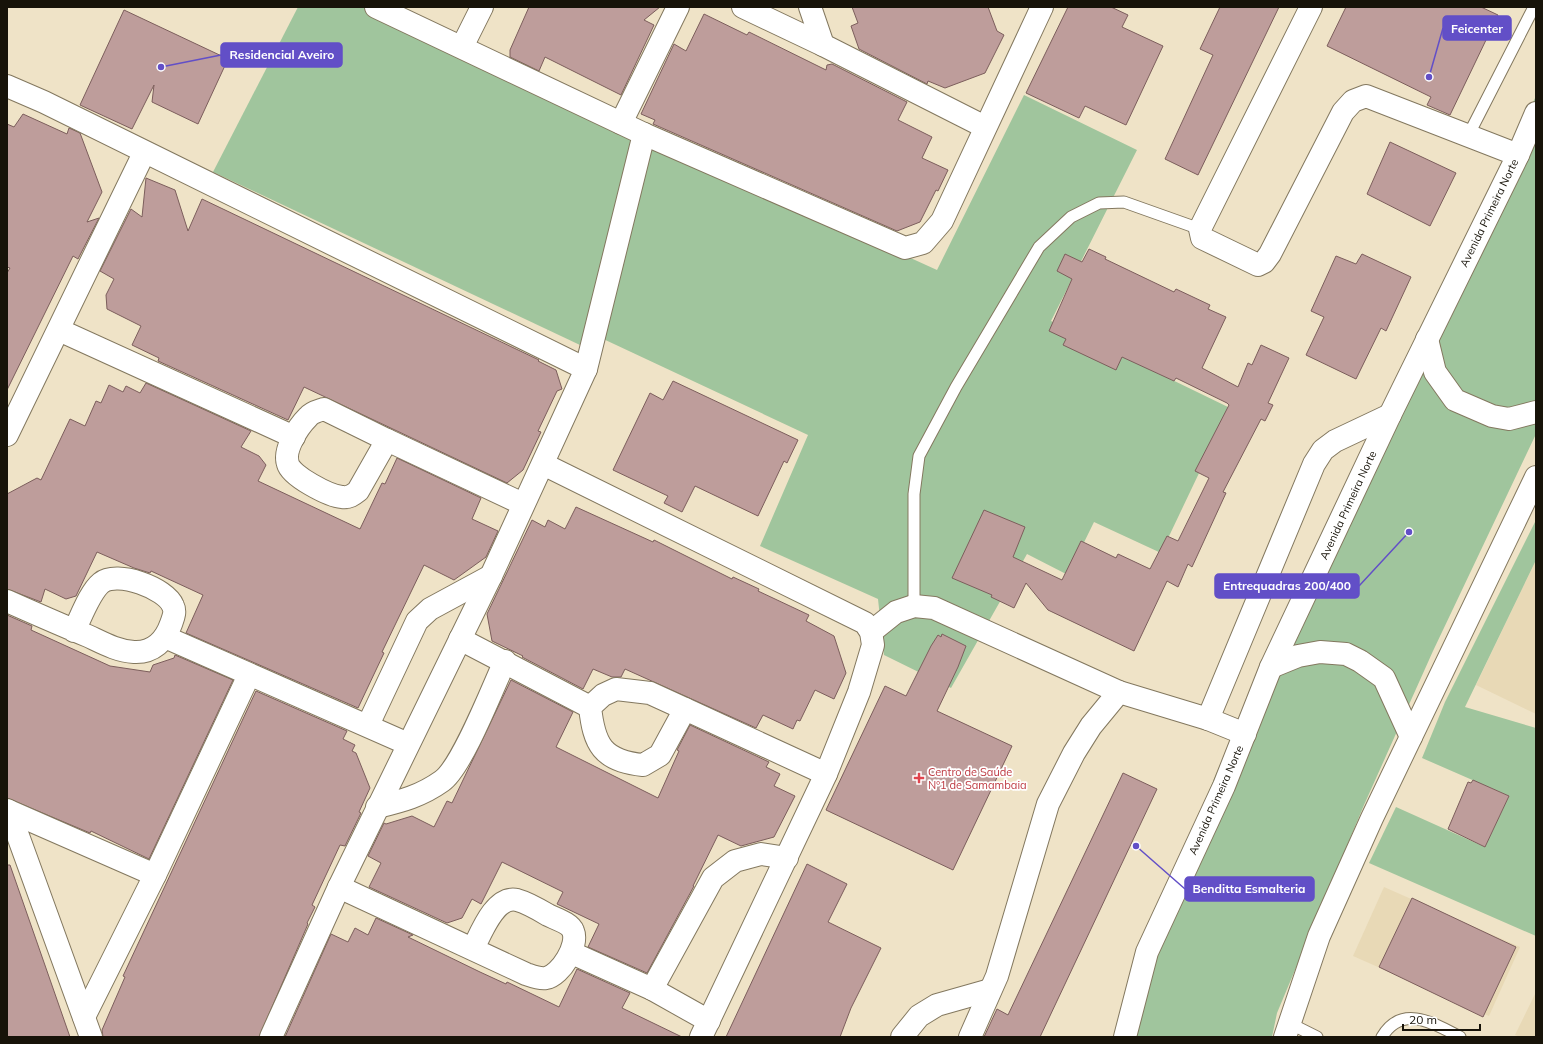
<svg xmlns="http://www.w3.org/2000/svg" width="1543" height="1044" viewBox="0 0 1543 1044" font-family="Mulish,sans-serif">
<rect width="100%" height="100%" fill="#efe3c7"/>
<g fill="#e8d9b6">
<path d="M1536 560V714L1476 685Z"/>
<path d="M1384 887 1520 947 1489 1016 1353 956Z"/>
<path d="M1536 992V1037H1520L1515 1035Z"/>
</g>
<g fill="#a0c59d">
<path d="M298 7H365L637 133 580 345 213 172Z"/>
<path d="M1024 95 1137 150 1051 321 1230 408 1161 553 1094 522 1068 575 1027 554 951 688 884 655 878 599 760 546 808 435 599 337 651 140 937 270Z"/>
<path d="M1536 96V434L1433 651 1364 805 1277 1013 1272 1037H1120L1142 951 1219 767 1281 629Z"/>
<path d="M1536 520V560L1465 707 1536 728V936L1369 863 1396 807 1485 847 1509 796 1422 758 1445 702Z"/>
</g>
<g fill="#be9d9b" stroke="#7c5e5c">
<path d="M529 7H660L644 20 654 25 621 95 545 57 539 71 510 57V50Z"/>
<path d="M852 7H988L997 31 1004 35 985 73 945 88 928 81 927 84 859 49 851 26 858 23Z"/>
<path d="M1068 7H1111L1128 15 1122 27 1163 46 1126 125 1085 106 1079 118 1026 93Z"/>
<path d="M1220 7H1279L1198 175 1165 159 1213 55 1200 49Z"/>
<path d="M1346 7H1481L1498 15 1450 115 1427 105 1431 97 1327 46Z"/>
<path d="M124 10 228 59 198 124 152 102 154 85 132 129 80 105Z"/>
<path d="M704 14 747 35 749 32 826 70 827 65 832 64 907 102 898 120 932 137 922 158 948 170 938 191 936 190 920 222 897 231 653 124 655 120 641 114 674 44 686 51Z"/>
<path d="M23 114 67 134 69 128 80 133 102 192 87 222 99 218 78 259 73 256 7 390V273L10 268 7 267V124L14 127Z"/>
<path d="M1390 142 1456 173 1430 226 1367 194Z"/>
<path d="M146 178 175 190 188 231 202 199 539 360 538 361 556 370 562 389 557 391 538 431 541 432 523 470 507 483 304 387 288 420 158 361 159 358 132 345 141 326 107 309 106 295 114 279 100 271 131 209 142 217Z"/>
<path d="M1089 249 1106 257 1105 259 1174 292 1176 289 1210 305 1208 309 1226 317 1202 368 1238 387 1248 363 1252 365 1261 345 1289 358 1268 403 1273 405 1265 421 1261 419 1223 492 1226 493 1192 567 1188 564 1178 587 1167 581 1134 651 1048 610 1026 583 1014 608 991 597 992 595 952 578 984 510 1025 527 1013 557 1062 580 1081 541 1116 558 1118 554 1150 569 1167 536 1178 541 1209 478 1195 471 1229 405 1227 403 1176 378 1174 381 1122 357 1116 370 1063 345 1066 339 1049 331 1072 279 1057 271 1065 254 1082 262Z"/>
<path d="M1362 254 1411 277 1386 331 1381 328 1356 379 1306 355 1324 317 1311 311 1336 256 1356 264Z"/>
<path d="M673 381 798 440 787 463 784 461 758 516 695 486 682 512 664 503 668 496 613 470 650 393 663 400Z"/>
<path d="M146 383 251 431 241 447 259 456 266 465 258 481 360 529 382 483 385 484 397 458 481 498 472 519 498 531 486 557 454 580 424 565 382 652 384 653 358 708 186 633 203 595 151 571 150 573 134 568 97 552 76 596 66 599 45 589 41 602 7 589V494L37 478 41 480 70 419 85 426 96 401 101 403 109 385 123 392 126 386 140 393Z"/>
<path d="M576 507 653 542 654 540 732 579 733 577 759 589 758 591 809 615 806 621 834 636 846 673 834 699 815 690 800 721 797 720 793 729 763 715 756 728 625 669 621 677H612L593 669 583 689 522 657 523 656 492 641 487 614 532 520 545 527 548 520 565 529Z"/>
<path d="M7 615 32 626 31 630 110 666 150 672 153 665 174 658 175 655 233 680 149 859 91 831 90 833 7 798Z"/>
<path d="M942 634 966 646 958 667 937 711 1012 746 953 870 826 810 885 686 906 696 931 646 938 635 941 637Z"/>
<path d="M511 680 573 712 556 747 658 798 679 751 677 750 690 725 769 762 766 767 780 774 774 786 795 796 774 837 741 846 718 835 693 886H694L647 973 588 947 599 924 557 904 563 892 502 862 481 904 472 899 462 918 447 923 369 887 381 863 368 856 384 823 386 824 412 816 434 827 447 801 452 803Z"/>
<path d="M256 691 347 731 343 739 355 745 352 751 356 753 370 788 359 812 361 813 345 846 340 845 312 905 315 907 307 923 308 924 259 1037H103L102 1030 125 977 123 976Z"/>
<path d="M1123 773 1157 789 1040 1037H984L997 1009 1008 1015Z"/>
<path d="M1473 780 1509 796 1485 847 1448 829 1468 782 1471 783Z"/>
<path d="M807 864 847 884 828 922 881 948 851 1008 840 1037H726Z"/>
<path d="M7 865H10L70 1037H7Z"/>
<path d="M1412 898 1516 947 1483 1017 1379 967Z"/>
<path d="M376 918 413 935 408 937 480 972 506 984 507 982 559 1007 577 969 630 993 622 1008 682 1037H285L331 934 348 942 355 928 368 935Z"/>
</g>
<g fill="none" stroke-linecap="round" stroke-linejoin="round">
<g stroke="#83785f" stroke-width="13">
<g id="lane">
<path d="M1468 136 1534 7"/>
<path d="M914 606V494L919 456 956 387 1039 247 1071 217 1099 203 1124 202 1200 229"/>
<path d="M1289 1023 1317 1037"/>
<path d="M1382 1037C1402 1003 1435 1024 1460 1037"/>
</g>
</g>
<g stroke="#83785f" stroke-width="24">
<g id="street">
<path d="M376 7 644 134 905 248 923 243 942 221 1042 7"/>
<path d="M743 7 823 45"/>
<path d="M810 7 823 45 985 127"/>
<path d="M1311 7 1200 229 1202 238 1258 265 1264 262 1270 254 1343 112 1353 101 1366 96 1518 155"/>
<path d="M462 47 482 7"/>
<path d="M7 86 44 102 586 369 491 576 339 887 271 1037"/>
<path d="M621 123 678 7"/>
<path d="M59 330 294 437"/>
<path d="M586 369 644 134"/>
<path d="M324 409 387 440 358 491C353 495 349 498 342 497 329 496 291 476 288 464 283 450 298 427 308 417 312 412 318 411 324 409Z"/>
<path d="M7 435 144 153"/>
<path d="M387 440 523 504"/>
<path d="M543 464 865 623 871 632 873 645 859 692 826 774 701 1037"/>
<path d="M7 601C34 613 61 625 88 636 103 643 117 651 134 652 153 653 165 641 171 624 173 618 176 612 173 606 166 588 117 570 101 583 90 592 81 617 74 631"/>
<path d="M871 632 896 612 914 606 934 608 1119 692"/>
<path d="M165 637 408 744"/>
<path d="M460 639 590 707"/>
<path d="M616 689 650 693 685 709 660 755 643 765C602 761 594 744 590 707L603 695Z"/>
<path d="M685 709 826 774"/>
<path d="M1208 719 1314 464 1323 450 1335 441 1390 415"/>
<path d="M368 725 417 621 430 609 491 576"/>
<path d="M377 807C402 801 421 796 442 781 462 767 493 687 505 661"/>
<path d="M7 810 9 811 91 1037"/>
<path d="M9 811 155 875"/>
<path d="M339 887 526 974C532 976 539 979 546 978 561 975 579 945 573 931 570 923 556 919 548 915 538 909 528 903 517 900 495 895 481 933 473 949"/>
<path d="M572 953 652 989 709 1021"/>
<path d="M652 989 713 878 735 861 761 854 787 858"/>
<path d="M84 1017 155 875 249 675"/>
<path d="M902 1037 919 1016 937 1005 990 990"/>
<path d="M970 1037 997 976 1048 804 1074 753 1091 726 1119 692 1208 719 1245 734"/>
</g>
</g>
<g stroke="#83785f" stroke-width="24">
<g id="secondary">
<path d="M1427 339 1435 372 1455 400 1492 416 1509 419 1536 412"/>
<path d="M1271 667 1298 656 1320 652 1346 654 1360 661 1384 678 1411 737"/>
<path d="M1125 1037 1147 952 1224 786 1271 667 1390 415 1518 155 1536 113"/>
<path d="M1285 1037 1319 936 1372 818 1536 477"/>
</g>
</g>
<use href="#lane" stroke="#fff" stroke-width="11"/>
<use href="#street" stroke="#fff" stroke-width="22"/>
<use href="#secondary" stroke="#fff" stroke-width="22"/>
</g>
<path fill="#e0444e" stroke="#fff" stroke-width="1.5" d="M917 772h4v4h4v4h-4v4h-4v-4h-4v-4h4z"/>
<g text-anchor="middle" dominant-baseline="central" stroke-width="3.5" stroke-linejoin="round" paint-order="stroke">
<g font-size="11" fill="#171309" stroke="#fff">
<text transform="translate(1489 213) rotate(-64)">Avenida Primeira Norte</text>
<text transform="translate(1348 505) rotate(-65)">Avenida Primeira Norte</text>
<text transform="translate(1216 800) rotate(-66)">Avenida Primeira Norte</text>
</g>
<g font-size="11" fill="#be3a42" stroke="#fff" text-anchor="start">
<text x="928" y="772">Centro de Saúde<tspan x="928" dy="13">Nº1 de Samambaia</tspan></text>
</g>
</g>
<path fill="none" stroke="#624fc7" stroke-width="1.5" d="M1429 77L1443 28M161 67L221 55M1409 532L1359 586M1136 846L1185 889"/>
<g fill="#624fc7" stroke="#fff" stroke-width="1.5">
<circle cx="1429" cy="77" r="4"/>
<circle cx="161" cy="67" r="4"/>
<circle cx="1409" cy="532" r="4"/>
<circle cx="1136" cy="846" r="4"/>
</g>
<g fill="#624fc7" stroke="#624fc7" stroke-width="1.5">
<rect x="1443" y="16" width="68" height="24" rx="4"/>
<rect x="221" y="43" width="121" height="24" rx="4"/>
<rect x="1215" y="574" width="144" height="24" rx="4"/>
<rect x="1185" y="877" width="129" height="24" rx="4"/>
</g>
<g font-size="12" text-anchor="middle" font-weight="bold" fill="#fff">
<text x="1477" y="33">Feicenter</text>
<text x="282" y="59">Residencial Aveiro</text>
<text x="1287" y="590">Entrequadras 200/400</text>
<text x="1249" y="893">Benditta Esmalteria</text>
</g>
<rect width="1543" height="1044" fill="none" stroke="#171309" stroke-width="16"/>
<path d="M1403 1024v6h77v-6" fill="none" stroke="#171309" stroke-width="2"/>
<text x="1409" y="1024" font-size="12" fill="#171309" stroke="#ffffff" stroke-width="3" paint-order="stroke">20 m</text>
</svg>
